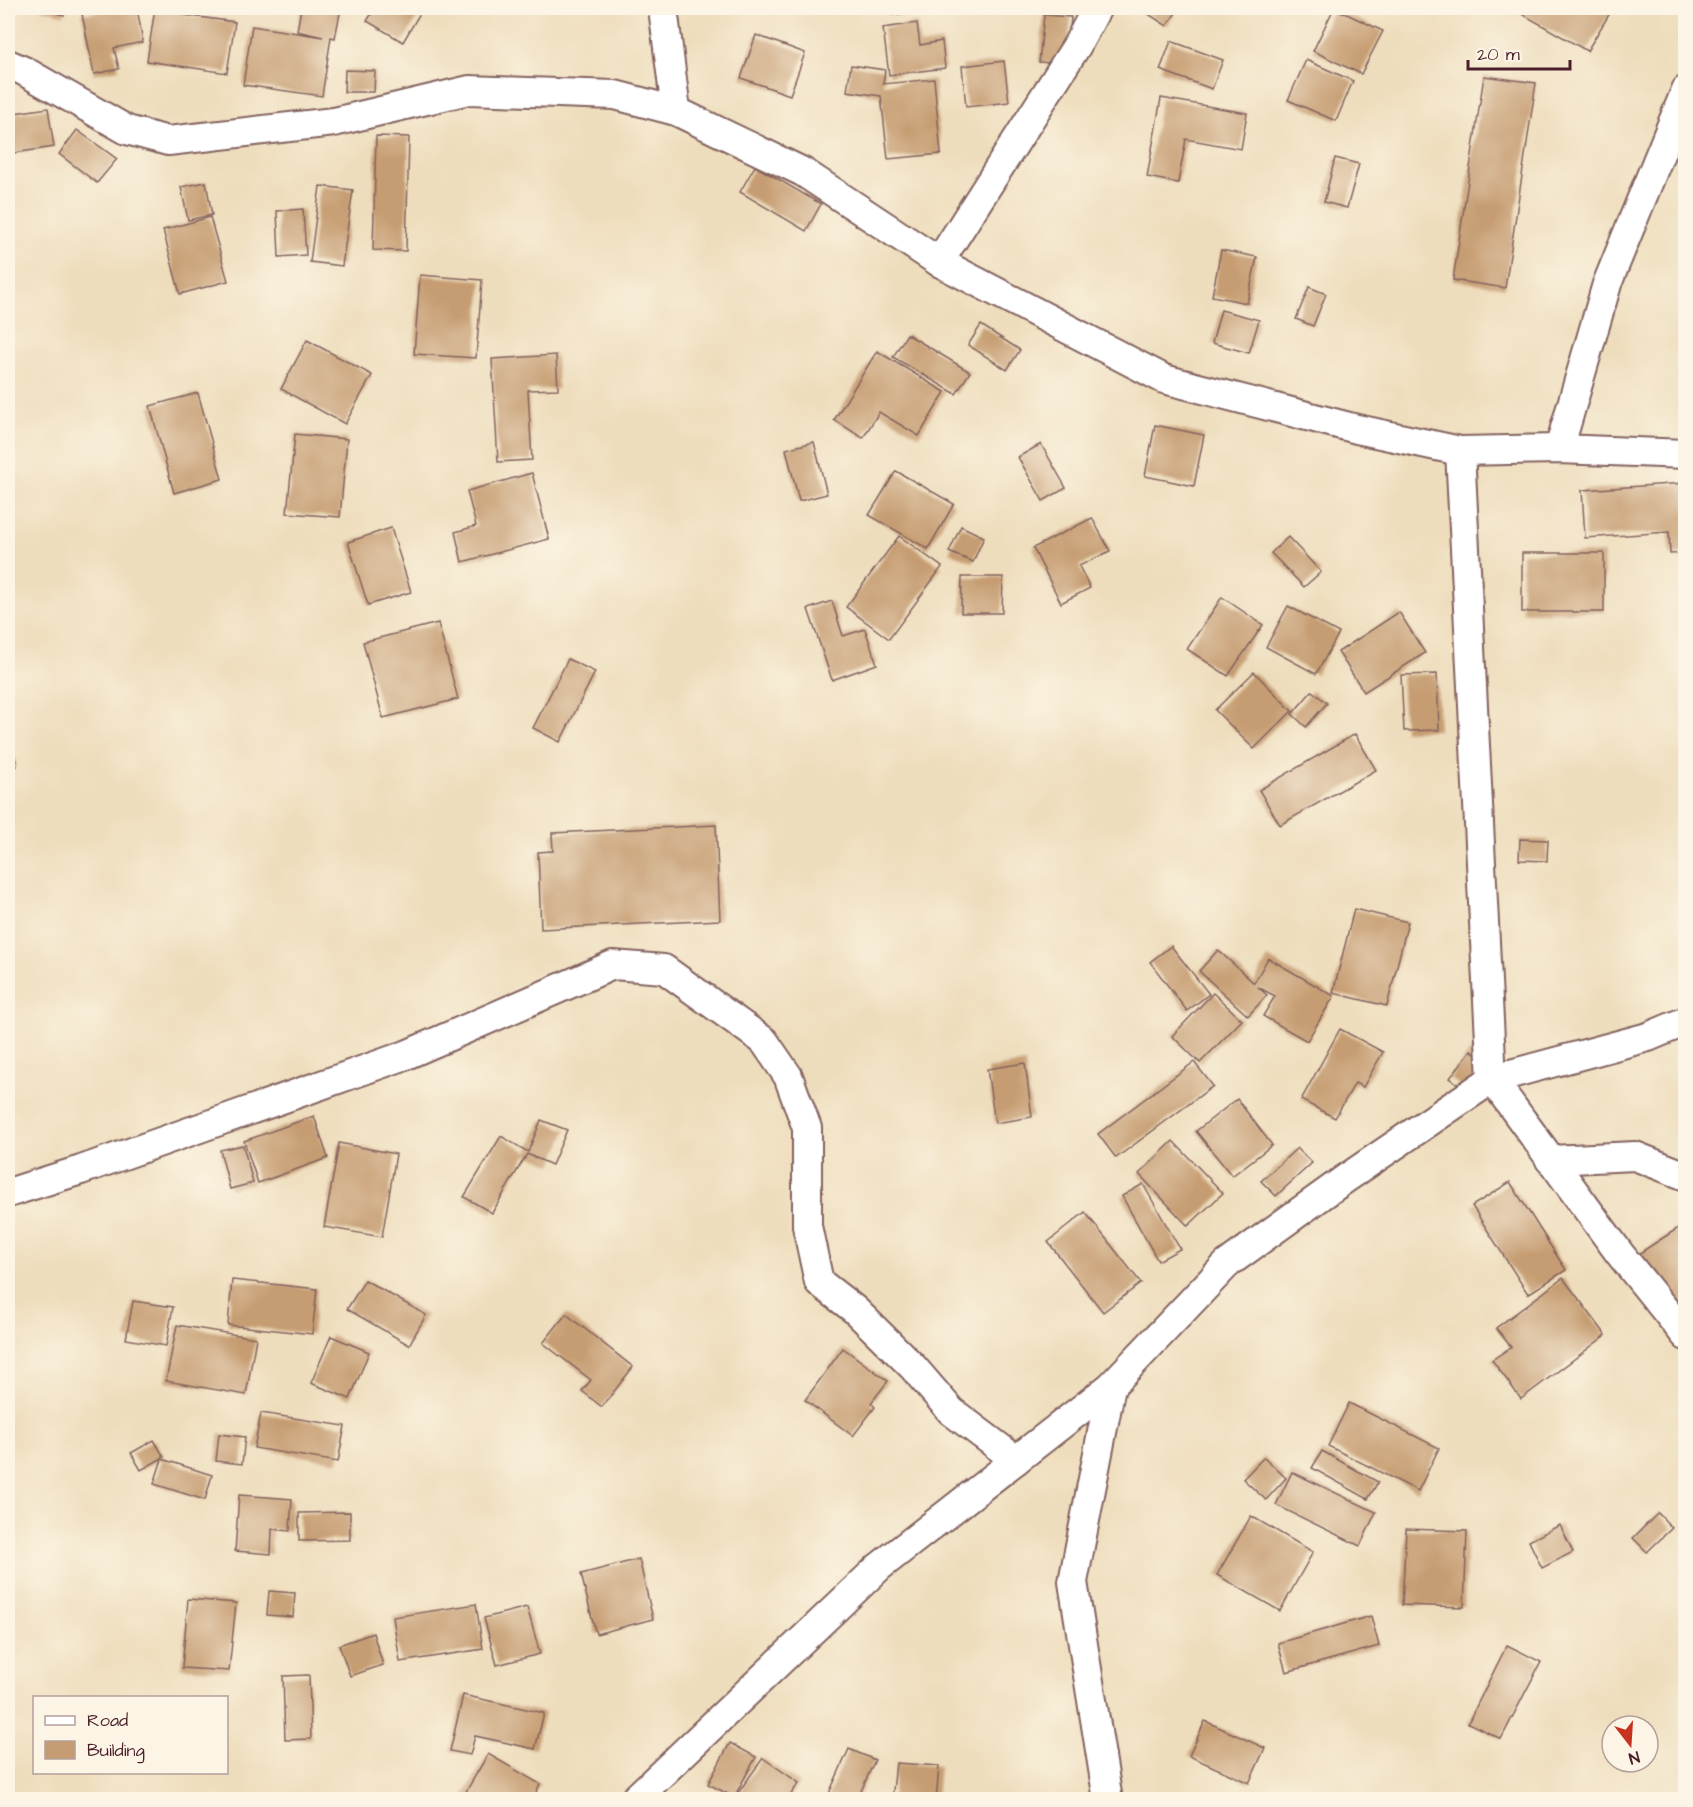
<svg xmlns="http://www.w3.org/2000/svg" width="1693" height="1807" viewBox="0 0 1693 1807" font-family="'Architects Daughter',sans-serif">
<rect width="100%" height="100%" fill="#fcf5e5"/>
<filter id="ink" filterUnits="userSpaceOnUse"><feTurbulence type="fractalNoise" baseFrequency=".0167" numOctaves="2"/><feDisplacementMap in="SourceGraphic" scale="12" xChannelSelector="R" yChannelSelector="G"/><feConvolveMatrix kernelMatrix="1 2 1 2 8 2 1 2 1" color-interpolation-filters="sRGB"/></filter>
<filter id="wash" filterUnits="userSpaceOnUse"><feTurbulence type="fractalNoise" baseFrequency=".008" numOctaves="4" result="noise"/><feDisplacementMap in="SourceGraphic" scale="24" xChannelSelector="R" yChannelSelector="G"/><feGaussianBlur stdDeviation="1.35" result="paint"/><feColorMatrix in="noise" values="0 0 0 0 0 0 0 0 0 0 0 0 0 0 0 0 0 1.4 0 .05"/><feComposite in="paint" operator="in"/></filter>
<g filter="url(#wash)">
<rect width="100%" height="100%" fill="#eeddbc"/>
<g id="blocks">
<g fill="#c69d72">
<path d="M38 8H66L64 15Z"/>
<path d="M118 8H137L143 42 114 48 119 69 94 74 82 14Z"/>
<path d="M155 8H185L184 15 235 22 227 73 147 61Z"/>
<path d="M301 8H341L335 38 331 37 322 96 243 85 252 26 323 37 297 31Z"/>
<path d="M375 8H423L403 42 367 21Z"/>
<path d="M891 8H937V9L892 15Z"/>
<path d="M1139 8H1179L1167 26Z"/>
<path d="M1334 8 1383 31 1361 74 1313 51Z"/>
<path d="M1512 8H1613L1587 51Z"/>
<path d="M1044 15 1071 17 1067 64 1039 62Z"/>
<path d="M917 23 920 45 942 41 945 68 889 75 883 28Z"/>
<path d="M756 35 805 53 790 95 741 78Z"/>
<path d="M1171 41 1223 60 1212 89 1160 70Z"/>
<path d="M1306 60 1353 81 1336 121 1288 100Z"/>
<path d="M1004 61 1009 102 966 107 962 66Z"/>
<path d="M851 65 885 70 883 84 934 79 941 154 888 159 881 96 847 91Z"/>
<path d="M345 70 375 71 374 92H344Z"/>
<path d="M1484 76 1536 83 1505 288 1453 280Z"/>
<path d="M1161 98 1247 113 1241 149 1186 139 1178 183 1147 177Z"/>
<path d="M48 108 54 147 8 154V114Z"/>
<path d="M77 130 117 159 97 183 59 154Z"/>
<path d="M376 136 409 137 406 251 373 250Z"/>
<path d="M1335 158 1359 164 1347 208 1324 202Z"/>
<path d="M755 166 821 204 806 231 740 192Z"/>
<path d="M206 182 212 215 188 220 181 187Z"/>
<path d="M320 186 353 190 342 266 310 262Z"/>
<path d="M303 209 306 255 279 257 277 211Z"/>
<path d="M210 217 228 281 180 294 163 230Z"/>
<path d="M1221 250 1257 257 1247 303 1212 296Z"/>
<path d="M420 275 482 280 476 358 414 354Z"/>
<path d="M1309 287 1326 294 1313 326 1296 319Z"/>
<path d="M1221 310 1259 320 1249 353 1212 343Z"/>
<path d="M981 325 1020 350 1007 370 968 345Z"/>
<path d="M907 334 970 372 956 394 893 357Z"/>
<path d="M307 340 372 375 345 424 281 389Z"/>
<path d="M877 351 945 392 919 436 879 412 863 438 834 420Z"/>
<path d="M556 355 558 389 528 390 532 460 498 462 492 359Z"/>
<path d="M198 393 222 479 174 493 150 406Z"/>
<path d="M1155 425 1204 435 1194 486 1145 476Z"/>
<path d="M295 434 347 439 340 517 287 513Z"/>
<path d="M814 442 827 494 799 501 786 449Z"/>
<path d="M1041 444 1066 488 1043 501 1018 457Z"/>
<path d="M896 471 954 504 928 549 869 515Z"/>
<path d="M532 473 549 539 462 562 455 532 476 526 467 491Z"/>
<path d="M1686 483V553L1670 554 1669 532 1585 538 1582 490Z"/>
<path d="M1092 518 1110 551 1079 566 1090 588 1061 603 1033 548Z"/>
<path d="M961 526 984 537 973 562 949 552Z"/>
<path d="M391 528 411 592 368 605 348 542Z"/>
<path d="M899 536 942 567 889 639 846 607Z"/>
<path d="M1288 537 1321 572 1304 587 1271 553Z"/>
<rect x="1522" y="553" width="82" height="59"/>
<path d="M962 577H1003L1002 613H961Z"/>
<path d="M1222 597 1263 625 1228 676 1187 649Z"/>
<path d="M832 601 843 636 865 629 877 664 832 680 808 609Z"/>
<path d="M1288 606 1339 633 1316 674 1266 647Z"/>
<path d="M1399 612 1425 653 1364 692 1338 652Z"/>
<path d="M438 623 458 699 383 718 363 642Z"/>
<path d="M568 659 595 672 560 742 533 728Z"/>
<path d="M1254 672 1292 711 1254 749 1215 710Z"/>
<path d="M1437 674 1439 730 1404 731 1401 675Z"/>
<path d="M1312 691 1327 703 1306 727 1292 714Z"/>
<path d="M1355 734 1376 770 1280 825 1259 790Z"/>
<path d="M8 735 17 766 8 769Z"/>
<path d="M716 825 720 920 541 929 538 852 553 851 552 833Z"/>
<path d="M1520 839 1548 840 1547 861 1519 860Z"/>
<path d="M1354 909 1408 922 1387 1006 1333 993Z"/>
<path d="M1171 946 1209 994 1187 1011 1150 962Z"/>
<path d="M1218 950 1254 983 1268 958 1334 996 1307 1041 1263 1016 1275 996 1258 987 1267 995 1248 1016 1199 971Z"/>
<path d="M1213 993 1242 1020 1200 1063 1172 1036Z"/>
<path d="M1340 1029 1383 1052 1363 1087 1355 1083 1335 1118 1301 1100Z"/>
<path d="M1471 1050 1495 1069 1474 1096 1450 1078Z"/>
<path d="M1194 1062 1213 1086 1116 1158 1098 1134Z"/>
<path d="M1025 1063 1032 1117 995 1123 987 1069Z"/>
<path d="M1237 1099 1272 1145 1232 1176 1196 1131Z"/>
<path d="M314 1116 328 1158 258 1183 244 1141Z"/>
<path d="M541 1120 567 1130 552 1165 527 1154 492 1213 464 1197 501 1136 528 1152Z"/>
<path d="M1173 1141 1223 1193 1188 1226 1139 1174Z"/>
<path d="M339 1143 396 1154 382 1237 324 1227Z"/>
<path d="M243 1145 253 1183 230 1189 220 1150Z"/>
<path d="M1297 1148 1312 1163 1276 1196 1261 1181Z"/>
<path d="M1510 1182 1566 1270 1528 1294 1472 1206Z"/>
<path d="M1143 1184 1180 1249 1158 1261 1122 1196Z"/>
<path d="M1085 1212 1141 1283 1103 1312 1048 1242Z"/>
<path d="M1686 1223V1329L1635 1256Z"/>
<path d="M1563 1278 1606 1335 1521 1399 1492 1360 1511 1347 1496 1328Z"/>
<path d="M232 1280 317 1289 312 1334 228 1325Z"/>
<path d="M365 1280 426 1315 409 1345 347 1309Z"/>
<path d="M133 1301 173 1307 166 1346 126 1339Z"/>
<path d="M566 1314 633 1367 602 1407 582 1391 591 1380 543 1343Z"/>
<path d="M177 1325 256 1338 246 1395 166 1381Z"/>
<path d="M331 1336 369 1352 350 1399 311 1383Z"/>
<path d="M843 1348 888 1381 871 1403 875 1407 853 1436 805 1400Z"/>
<path d="M1349 1403 1439 1448 1418 1491 1328 1446Z"/>
<path d="M261 1413 345 1426 338 1462 254 1448Z"/>
<path d="M219 1434 245 1437 242 1464 216 1461Z"/>
<path d="M154 1440 164 1457 141 1470 131 1453Z"/>
<path d="M1322 1451 1378 1482 1368 1499 1312 1468Z"/>
<path d="M1264 1457 1286 1478 1266 1500 1243 1479Z"/>
<path d="M162 1459 212 1475 205 1500 154 1484Z"/>
<path d="M1292 1472 1376 1512 1360 1546 1276 1505Z"/>
<path d="M239 1495 292 1499 290 1531 272 1529 271 1554 235 1551Z"/>
<path d="M350 1512V1540L299 1541V1513Z"/>
<path d="M1658 1513 1672 1528 1647 1552 1633 1538Z"/>
<path d="M1251 1516 1313 1552 1280 1611 1217 1575Z"/>
<path d="M1560 1525 1573 1552 1542 1568 1529 1541Z"/>
<path d="M1406 1529 1467 1531 1464 1607 1402 1605Z"/>
<path d="M639 1559 653 1619 596 1634 581 1574Z"/>
<path d="M269 1591 295 1593 293 1617 267 1615Z"/>
<path d="M188 1599 236 1603 229 1671 182 1668Z"/>
<path d="M476 1604 483 1649 400 1662 393 1617Z"/>
<path d="M527 1607 540 1654 497 1665 484 1618Z"/>
<path d="M1371 1616 1379 1646 1286 1672 1278 1643Z"/>
<path d="M373 1633 383 1665 350 1676 339 1645Z"/>
<path d="M1507 1645 1541 1662 1501 1739 1468 1723Z"/>
<path d="M309 1675 311 1739 285 1740 283 1676Z"/>
<path d="M463 1695 544 1713 535 1749 475 1736 470 1755 450 1751Z"/>
<path d="M1205 1721 1265 1748 1249 1783 1189 1756Z"/>
<path d="M730 1743 756 1757 734 1797 708 1784Z"/>
<path d="M849 1749 875 1760 857 1800H826Z"/>
<path d="M488 1754 540 1784 532 1800H496L491 1797 489 1800H461Z"/>
<path d="M763 1758 799 1783 787 1800H739L735 1797Z"/>
<path d="M896 1763 939 1766 936 1800H892Z"/>
</g>
</g>
</g>
<g filter="url(#ink)">
<use href="#blocks" fill-opacity="0" stroke="#83625e" stroke-width="1.5"/>
<g fill="none" stroke-linecap="round" stroke-linejoin="round">
<g stroke="#83625e" stroke-width="32">
<g id="street">
<path d="M663 8 676 111"/>
<path d="M8 64 24 71 127 130 168 141 334 122 469 90 615 95 676 111 803 172 939 262 1164 379 1357 429 1460 451 1559 449 1686 454"/>
<path d="M939 262 1076 47 1097 8"/>
<path d="M1559 449 1607 284 1686 90"/>
<path d="M1460 451 1492 1079 1620 1254 1686 1336"/>
<path d="M1550 1160 1635 1156 1686 1176"/>
<path d="M8 1193 81 1170 406 1055 613 965 664 969 764 1041 788 1076 807 1128V1226L819 1282 855 1310 913 1367 951 1411 1016 1460"/>
<path d="M634 1800 879 1567 1111 1386 1227 1264 1345 1179 1492 1079 1648 1037 1686 1021"/>
<path d="M1108 1800 1073 1582 1111 1386"/>
</g>
</g>
<use href="#street" stroke="#fff" stroke-width="28"/>
</g>
</g>
<rect width="1693" height="1807" fill="none" stroke="#fcf5e5" stroke-width="30"/>
<rect x="33" y="1696" width="195" height="78" fill="#fcf5e5" stroke="#b59f9b" stroke-width="1.5"/>
<rect x="45" y="1716" width="30" height="9" fill="#ffffff" stroke="#b59f9b" stroke-width="1.5"/>
<text x="87" y="1726" font-size="18" fill="#4a1f2b">Road</text>
<rect x="45" y="1741" width="30" height="18" fill="#c69d72" stroke="#b59f9b" stroke-width="1.5"/>
<text x="87" y="1756" font-size="18" fill="#4a1f2b">Building</text>
<g transform="translate(1630 1744) rotate(163)"><circle r="28" fill="#fcf5e5" stroke="#b59f9b" stroke-width="1.5"/>
<path d="M0-4.5L10 22L0 15L-10 22Z" fill="#c8321e"/>
<text y="-9" font-size="16" font-weight="bold" text-anchor="middle" fill="#4a1f2b">N</text>
</g>
<path d="M1468 60v9h102v-9" fill="none" stroke="#4a1f2b" stroke-width="3"/>
<text x="1477" y="60" font-size="18" fill="#4a1f2b" stroke="#fcf5e5" stroke-width="4.5" paint-order="stroke">20 m</text>
</svg>
